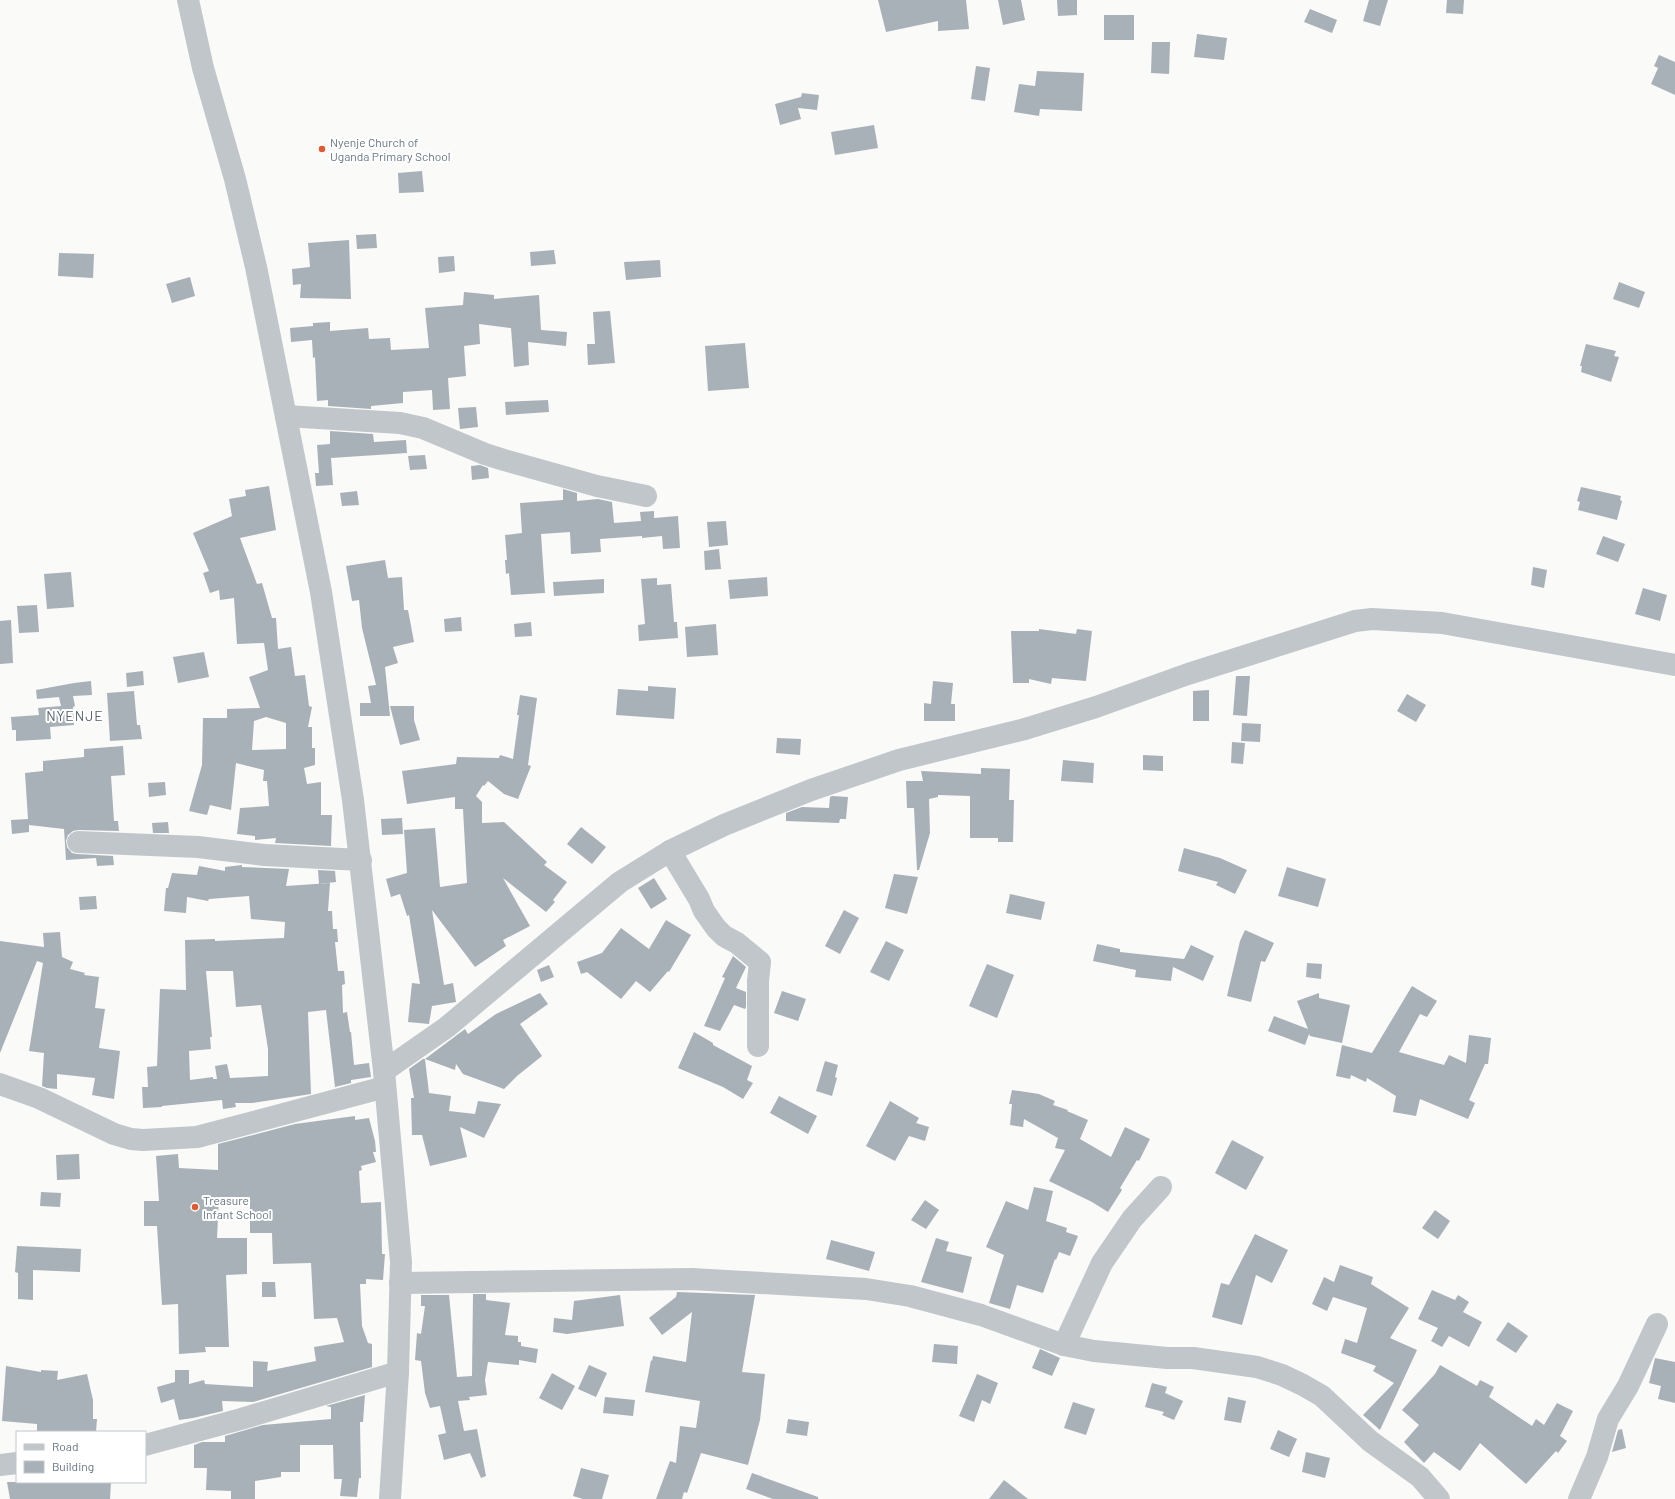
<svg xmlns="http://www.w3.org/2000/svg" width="1675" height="1499" viewBox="0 0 1675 1499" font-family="Barlow,sans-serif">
<rect width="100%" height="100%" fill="#fafaf8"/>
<g fill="#a8b1b7" fill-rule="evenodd">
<path d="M878 0H966L969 29 938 31V21L886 32Z"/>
<path d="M998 0H1021L1025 20 1003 25Z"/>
<path d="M1057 0H1077V15L1058 16Z"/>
<path d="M1369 0H1388L1380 26 1363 21Z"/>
<path d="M1447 0H1464L1463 14 1446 13Z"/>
<path d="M1310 9 1337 20 1332 33 1304 22Z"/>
<rect x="1104" y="15" width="30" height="25"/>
<path d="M1197 34 1227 38 1224 60 1194 57Z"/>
<path d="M1152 42H1170L1169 74 1151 73Z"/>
<path d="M1659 55 1675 62V95L1651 84 1658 68 1654 66Z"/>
<path d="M976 66 990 68 985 101 971 99Z"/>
<path d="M1037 71 1084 73 1082 111 1040 109 1039 116 1014 112 1019 84 1035 86Z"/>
<path d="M802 93 819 95 817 110 798 108 801 119 780 125 775 104 801 97Z"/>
<path d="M874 125 878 148 835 155 831 132Z"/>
<path d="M422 171 424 192 399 193 398 173Z"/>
<path d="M376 234 377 248 357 249 356 235Z"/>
<path d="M349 240 351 299 300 298 301 284 293 285 292 269 310 267 308 243Z"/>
<path d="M554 250 556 264 531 266 530 252Z"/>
<path d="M59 253 94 254 93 278 58 276Z"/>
<path d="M454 256 455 271 439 273 438 257Z"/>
<path d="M660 260 661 277 626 280 624 262Z"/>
<path d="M190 277 195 296 172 303 166 284Z"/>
<path d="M1619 282 1645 292 1639 308 1613 299Z"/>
<path d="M464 292 494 295V299L539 295 541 330 567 332 566 346 528 342 529 365 514 367 511 328 479 324 480 344 464 346 466 376 448 378 450 409 433 410 432 390 403 392V403L371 406V409L328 406V400L317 401 315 357 313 358 312 340 291 342 290 328 313 326V323L330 322V331L368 328 369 339 390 338 391 350 429 348 425 308 463 305Z"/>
<path d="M610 311 615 363 588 365 587 344H595L593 312Z"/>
<path d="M745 343 749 388 708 391 705 346Z"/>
<path d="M1586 344 1616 351 1614 356 1619 357 1611 382 1581 372 1582 366H1580Z"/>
<path d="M548 400 549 412 506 415 505 402Z"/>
<path d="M476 407 478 427 460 429 458 408Z"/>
<path d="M330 431 373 434 374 442 406 440 407 453 331 458 333 485 316 486 315 473H319L317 445 330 444Z"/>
<path d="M425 455 427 469 410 470 408 456Z"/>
<path d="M480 465 488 468 489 478 472 480 471 466Z"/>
<path d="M269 486 276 530 240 538 257 584 262 583 272 618H276L278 649 291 647 295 676 305 675 309 706 312 707 308 727H312V748H315V765L304 768 307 784 321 782V815H332L331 846 275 843 276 838 255 840V836L237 834 240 808 269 806 267 781H263L264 770 236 763 231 810 210 805 207 815 189 811 202 765 203 718H227V709L260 708 249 677 268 670 264 643 237 644 234 598 220 600 219 590 210 593 203 573 209 571 193 533 232 516 229 499 246 496 245 490ZM266 717 286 723V749L252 750 254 721Z"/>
<path d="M1581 487 1621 496 1620 500 1622 501 1617 520 1578 510 1580 502 1577 501Z"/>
<path d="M563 489 577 493V501L598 499 612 502 614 523 641 521 640 512 654 511V518L678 516 680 548 663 549 662 536 642 538V536L600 539 601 552 571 554 570 532 541 534 545 593 511 595 509 573 506 574 505 560H507L505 535 522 533 520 503 563 500Z"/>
<path d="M357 491 359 505 342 506 340 493Z"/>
<path d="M726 521 728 545 709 547 707 522Z"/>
<path d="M1603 536 1625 544 1618 562 1596 554Z"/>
<path d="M719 549 721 569 705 570 704 551Z"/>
<path d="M385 560 388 578 402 577 404 610H408L414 642 393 647 398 663 385 667 390 716H360V703H371L368 686 376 685 362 628 359 600 352 601 346 566Z"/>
<path d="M1533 567 1547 570 1544 588 1531 585Z"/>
<path d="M71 572 74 607 47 609 44 574Z"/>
<path d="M767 577 768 596 730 599 728 580Z"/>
<path d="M657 578V585L671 584 674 622H677L678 638 639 641 638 625 645 624 641 579Z"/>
<path d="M604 579V593L554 596 553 582Z"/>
<path d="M1643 588 1667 595 1660 621 1635 614Z"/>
<path d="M37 605 39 632 19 633 17 606Z"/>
<path d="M461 617 462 631 445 632 444 619Z"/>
<path d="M11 620 13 663 0 664V621Z"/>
<path d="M531 622 532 636 515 637 514 624Z"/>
<path d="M716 624 718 655 687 657 685 627Z"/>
<path d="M1039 629 1076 634 1077 629 1092 631 1086 681 1052 678 1051 684 1029 679V683H1013L1011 631H1039Z"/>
<path d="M204 652 209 677 178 683 173 657Z"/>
<path d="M143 671 144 685 127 687 126 673Z"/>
<path d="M1236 676H1250L1247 716 1233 715Z"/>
<path d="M91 681 92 695 73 696 75 706 73 707 74 725 50 727 51 739 16 741V730H12L11 717 39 715 38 708 61 706 59 697 37 699 36 690 74 683Z"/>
<path d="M933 681 953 683 951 704H955V721H924V703L931 704Z"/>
<path d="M648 686 676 688 674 719 616 715 618 689 648 691Z"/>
<path d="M1209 690V721H1193V691Z"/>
<path d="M134 691 137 725H140L142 739 110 741 107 693Z"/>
<path d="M1407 694 1426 705 1416 722 1397 711Z"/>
<path d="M520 695 537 698 528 765 531 766 518 799 504 794 488 781 484 786 483 785 476 796 482 802V823L504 822 547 862 544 865 567 882 553 900 555 902 546 912 503 878 530 926 503 940 506 946 475 967 432 910 444 985 453 983 456 1002 432 1006 429 1024 408 1022 412 983 420 984 409 915 407 916 400 894 391 897 386 879 407 873 404 830 435 828 440 887 467 883 463 809H455V797L407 804 402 771 456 764 457 757 499 758 500 755 513 759 519 715H517Z"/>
<path d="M390 706H414V720L420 740 400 745Z"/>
<path d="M1242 723 1261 724 1260 742 1241 741Z"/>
<path d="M777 738 801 739 800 755 776 753Z"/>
<path d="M1232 742 1245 743 1243 764 1231 763Z"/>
<path d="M123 746 125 775 111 776 114 821H118L119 831 78 830 73 831 68 835 66 841 67 847 72 853 77 854 113 856 114 865 97 866 96 858 66 860 64 829 29 825V832L12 834 11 820 28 819 25 773 43 771V761L84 757V749Z"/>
<path d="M1143 755 1163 756V771L1143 770Z"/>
<path d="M1063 760 1094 763 1093 783 1061 781Z"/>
<path d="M981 768 1010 769 1009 800H1014L1013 842H998V838H970V796L938 795V797L929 799 930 833 919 870H917L914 808H907L906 781H923L921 771 981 774Z"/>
<path d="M165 782 166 795 149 797 148 783Z"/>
<path d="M832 796 848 797 846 819H840L839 823 786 821V813L802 807 829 808 830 797Z"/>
<path d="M402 818 403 834 382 835 381 819Z"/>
<path d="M168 822 169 833H153L152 823Z"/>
<path d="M581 827 606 847 592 864 567 844Z"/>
<path d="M1184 848 1220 858 1247 870 1235 894 1216 885 1218 882 1178 871Z"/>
<path d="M242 865V867L289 869 286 886 330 883 328 911H332L333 929H337L338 942H335L338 971H344L345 984 342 985 343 1013 347 1012 350 1032H351L354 1065 369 1063 371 1077 351 1080V1083L335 1087 326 1010 308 1012 311 1094 252 1103H235L236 1107 223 1109 222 1100 162 1106V1107L143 1108 142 1087H148L147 1067 157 1066 160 989 186 990 185 940 215 939V941L284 938 285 922 251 919 249 896 209 899 208 901 187 897 186 913 164 911 166 888H168L172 873 197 875 199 866 225 871V867ZM206 971H233L236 1007 261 1005 268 1049V1076L230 1078 227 1064 215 1066 217 1079H213V1077L190 1080 189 1051 211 1049 210 1037H212Z"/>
<path d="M1287 867 1326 879 1318 907 1278 896Z"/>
<path d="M318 870 335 871 336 882 319 884Z"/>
<path d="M894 874 918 877 907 914 885 908Z"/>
<path d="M654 878 667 899 651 909 638 888Z"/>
<path d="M1010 894 1045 902 1041 920 1006 913Z"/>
<path d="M96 896 97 909 80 910 79 897Z"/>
<path d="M844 910 859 918 840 954 825 946Z"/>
<path d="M666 920 691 935 669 972 668 971 650 992 636 981 621 999 587 972 581 974 577 962 602 953 621 928 649 949Z"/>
<path d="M1245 930 1274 943 1265 962 1261 961 1251 1002 1227 996 1240 941Z"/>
<path d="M60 932 62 957 73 962 70 969 85 973 84 975 99 977 95 1008 105 1009 99 1048 120 1051 114 1099 92 1095 95 1078 57 1074V1089L47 1088 42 1086 44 1053 29 1051 43 963 37 961 0 1053V941L44 947 43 933Z"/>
<path d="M886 941 904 950 889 981 870 972Z"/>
<path d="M1097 944 1120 949V952L1184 959 1191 945 1214 956 1203 981 1173 967 1171 981 1135 977 1136 970 1093 961Z"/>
<path d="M733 956 746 967 736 988 746 992V1007L745 1009 734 1005 720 1031 704 1026 725 978 722 977Z"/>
<path d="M1307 963 1322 964 1321 979 1306 977Z"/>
<path d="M987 964 1014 975 997 1018 969 1006Z"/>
<path d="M549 965 554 977 541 982 537 970Z"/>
<path d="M1412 986 1437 1001 1427 1017 1420 1014 1399 1052 1444 1065 1449 1055 1466 1063 1469 1035 1491 1038 1488 1064H1485L1469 1100 1475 1103 1468 1119 1420 1099 1416 1116 1393 1112 1396 1096 1367 1078 1366 1082 1351 1075 1350 1079 1336 1076 1342 1045 1372 1053Z"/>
<path d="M782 991 806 999 798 1021 774 1013Z"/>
<path d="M540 993 548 1004 520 1024 542 1056 517 1076 504 1089 463 1074 456 1064 455 1070 425 1059 465 1029 468 1034 496 1014Z"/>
<path d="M1319 993V998L1350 1005 1342 1043 1310 1036 1309 1034 1305 1045 1268 1031 1274 1016 1308 1029 1297 1001Z"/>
<path d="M694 1032 713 1043V1045L752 1066 747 1080 753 1083 743 1099 723 1087 678 1068Z"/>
<path d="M423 1059H425L429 1093 451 1096 449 1111 475 1114 478 1101 501 1104 484 1138 460 1127 467 1157 430 1166 422 1135H412L411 1098H414L409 1069Z"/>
<path d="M825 1061 838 1065 835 1077 837 1078 832 1096 816 1091Z"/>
<path d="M1012 1090 1039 1094 1055 1101 1053 1105 1068 1110 1067 1111 1088 1120 1080 1139 1111 1157 1125 1127 1150 1139 1139 1161 1137 1160 1120 1188 1122 1190 1108 1212 1092 1202 1049 1181 1065 1150 1055 1148 1058 1138 1024 1119 1023 1127 1010 1125 1012 1104H1009Z"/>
<path d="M779 1096 817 1116 808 1134 770 1113Z"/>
<path d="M890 1101 919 1118 916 1123 929 1127 925 1141 909 1136 895 1161 866 1146Z"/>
<path d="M355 1116V1120L369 1118 375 1141 376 1152H373L376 1162 361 1166 362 1170 359 1171 361 1203 381 1202 382 1254H385L383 1280 366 1279V1284H360L362 1326 368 1343 372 1344V1367L253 1402 222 1401 223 1411 193 1418 179 1420 174 1399 161 1403 157 1387 175 1382V1370H189V1384L204 1380 205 1384 253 1387V1361L268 1362 267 1371 316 1361 314 1347 344 1342 337 1318 314 1319 311 1263 273 1264 272 1233H250V1197H219L217 1238H247V1274L226 1275 229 1347H205L206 1352 179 1354 178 1304 162 1305 157 1226H144V1201H159L156 1156 178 1154 179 1168 218 1170V1144L295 1124Z"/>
<path d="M1232 1140 1264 1157 1246 1190 1215 1173Z"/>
<path d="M79 1154 80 1179 57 1180 56 1155Z"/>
<path d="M1034 1187 1053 1191 1046 1221 1067 1228 1066 1232 1078 1236 1070 1256 1059 1252 1056 1260 1055 1259 1043 1293 1017 1285 1010 1309 989 1303 1004 1255 986 1247 1006 1201 1028 1210Z"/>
<path d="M41 1192 61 1193 60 1207 40 1206Z"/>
<path d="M925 1200 939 1210 926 1229 911 1220Z"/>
<path d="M1435 1210 1450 1221 1438 1239 1422 1228Z"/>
<path d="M1255 1234 1288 1250 1272 1283 1256 1275 1242 1325 1212 1317 1221 1283 1229 1285Z"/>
<path d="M936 1238 949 1242 946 1251 972 1257 963 1293 921 1282Z"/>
<path d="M831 1240 875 1252 869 1271 826 1259Z"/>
<path d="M17 1246 81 1249 80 1272 33 1270V1300L18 1299V1273L15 1272Z"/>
<path d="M1340 1265 1373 1277 1371 1284 1409 1308 1390 1338 1417 1350 1380 1430 1363 1415 1394 1383 1373 1371 1376 1366 1341 1353 1345 1339 1357 1343 1367 1308 1333 1297 1327 1311 1312 1304 1324 1277 1334 1282Z"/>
<path d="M262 1282H275L276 1297H262Z"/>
<path d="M1432 1290 1455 1300 1458 1295 1469 1302 1463 1312 1482 1322 1469 1347 1449 1336 1442 1347 1431 1341 1438 1328 1418 1319Z"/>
<path d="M677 1292 755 1295 742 1372 765 1374 760 1420 748 1465 701 1453 687 1493 684 1492 682 1499H656L670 1461 676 1463 680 1426 696 1428 700 1401 645 1392 651 1360 652 1361 653 1356 686 1362 692 1312 662 1335 649 1318 676 1297Z"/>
<path d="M473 1294H486V1300L510 1303 505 1335 518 1336V1342H521V1346L538 1349 536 1363 519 1360V1365L488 1362 485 1380 487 1395 469 1397 470 1400 458 1401 464 1431 477 1429 486 1476 481 1478 470 1453 444 1460 438 1435 446 1433 440 1406 430 1408 425 1393 421 1361 415 1360 417 1333 421 1334 425 1306H421V1295H449L457 1377 472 1376Z"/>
<path d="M620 1295 624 1326 567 1334 553 1332 554 1318 572 1320 574 1301Z"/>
<path d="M1508 1322 1528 1336 1516 1353 1496 1340Z"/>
<path d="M934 1344 958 1346 957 1364 932 1362Z"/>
<path d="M1040 1349 1060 1358 1052 1376 1032 1368Z"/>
<path d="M1655 1358 1675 1362V1403L1658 1399 1661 1386 1649 1383Z"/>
<path d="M589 1365 607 1373 596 1397 578 1389Z"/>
<path d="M1440 1365 1477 1386 1480 1380 1494 1387 1489 1397 1532 1426 1536 1419 1544 1425 1557 1403 1573 1411 1560 1436 1567 1441 1558 1453 1556 1451 1526 1484 1480 1443 1460 1471 1434 1452 1424 1463 1404 1442 1419 1425 1402 1410 1435 1374Z"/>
<path d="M6 1366 41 1372V1370L58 1371 57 1380 87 1374 93 1400V1419H97L96 1432H37V1424L2 1421Z"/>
<path d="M552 1373 575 1386 562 1410 539 1398Z"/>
<path d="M977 1374 998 1383 990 1404 982 1400 974 1422 959 1416Z"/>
<path d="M1152 1383 1167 1387 1165 1393 1183 1401 1174 1420 1162 1415 1164 1412 1145 1407Z"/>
<path d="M365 1395 363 1422H360L361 1478H359L357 1497 340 1496 342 1479H334L333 1445H300V1472H281V1477L255 1481V1499H231V1491L206 1490 207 1468H194V1445L202 1442H225V1436L263 1425 331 1419V1407L326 1406Z"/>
<path d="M605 1397 635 1400 633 1416 603 1413Z"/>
<path d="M1228 1397 1246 1401 1241 1423 1224 1420Z"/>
<path d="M1073 1402 1095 1409 1086 1435 1064 1428Z"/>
<path d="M788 1419 809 1422 807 1436 786 1433Z"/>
<path d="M1622 1429 1626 1448 1612 1452 1618 1430Z"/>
<path d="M1278 1430 1297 1439 1289 1457 1270 1449Z"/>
<path d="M1306 1452 1330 1458 1325 1478 1302 1472Z"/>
<path d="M581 1468 609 1475 602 1499H583L573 1496Z"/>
<path d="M752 1473 818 1497V1499H773L746 1489Z"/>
<path d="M1004 1480 1028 1499H989Z"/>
<path d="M7 1482H111L110 1499H10Z"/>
</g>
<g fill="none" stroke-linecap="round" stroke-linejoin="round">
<g stroke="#c1c6ca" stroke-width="22">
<path d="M188 0 203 68 235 179 256 267 321 592 353 800 384 1071 401 1262 398 1372 390 1499"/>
<path d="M286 416 400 423 423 428 485 454 504 460 597 486 646 496"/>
<path d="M78 842 198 847 264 855 361 860"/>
<path d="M670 851 699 899 704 911 716 928 724 936 737 943 760 962 758 981V1046"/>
<path d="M384 1071 447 1027 620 882 670 851 724 825 811 790 899 760 1025 729 1096 707 1188 674 1355 621 1372 619 1442 623 1675 665"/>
<path d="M0 1084 39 1098 114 1134 131 1139 143 1140 197 1137 385 1087"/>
<path d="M400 1283 692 1279 866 1289 910 1296 981 1315 1064 1345 1094 1351 1167 1358H1193L1257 1367 1282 1375 1303 1385 1322 1396 1370 1441 1420 1477 1439 1499"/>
<path d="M1064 1345 1102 1263 1132 1219 1161 1187"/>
<path d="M145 1445 241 1419 398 1372"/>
<path d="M0 1465 17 1463"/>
<path d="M1579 1499 1597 1457 1608 1419 1628 1386 1657 1324"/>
</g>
</g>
<g fill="#e05932" stroke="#fff" stroke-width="1.5">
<circle cx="322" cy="149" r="4"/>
<circle cx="195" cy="1207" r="4"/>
</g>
<g text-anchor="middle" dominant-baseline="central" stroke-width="4" stroke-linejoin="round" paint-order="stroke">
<g font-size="12" fill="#657582" stroke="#fff" text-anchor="start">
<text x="330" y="142">Nyenje Church of<tspan x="330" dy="14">Uganda Primary School</tspan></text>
<text x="203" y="1200">Treasure<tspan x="203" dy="14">Infant School</tspan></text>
</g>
<g font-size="14" letter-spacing="1" fill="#57636d" stroke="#fff">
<text x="75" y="715">NYENJE</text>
</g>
</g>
<rect x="16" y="1431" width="130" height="52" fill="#ffffff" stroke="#c1c8cd"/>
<rect x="24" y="1444" width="20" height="6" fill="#c1c6ca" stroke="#c1c8cd"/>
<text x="52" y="1451" font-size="12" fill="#657582">Road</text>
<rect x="24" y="1461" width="20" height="12" fill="#a8b1b7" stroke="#c1c8cd"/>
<text x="52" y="1471" font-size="12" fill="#657582">Building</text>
</svg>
